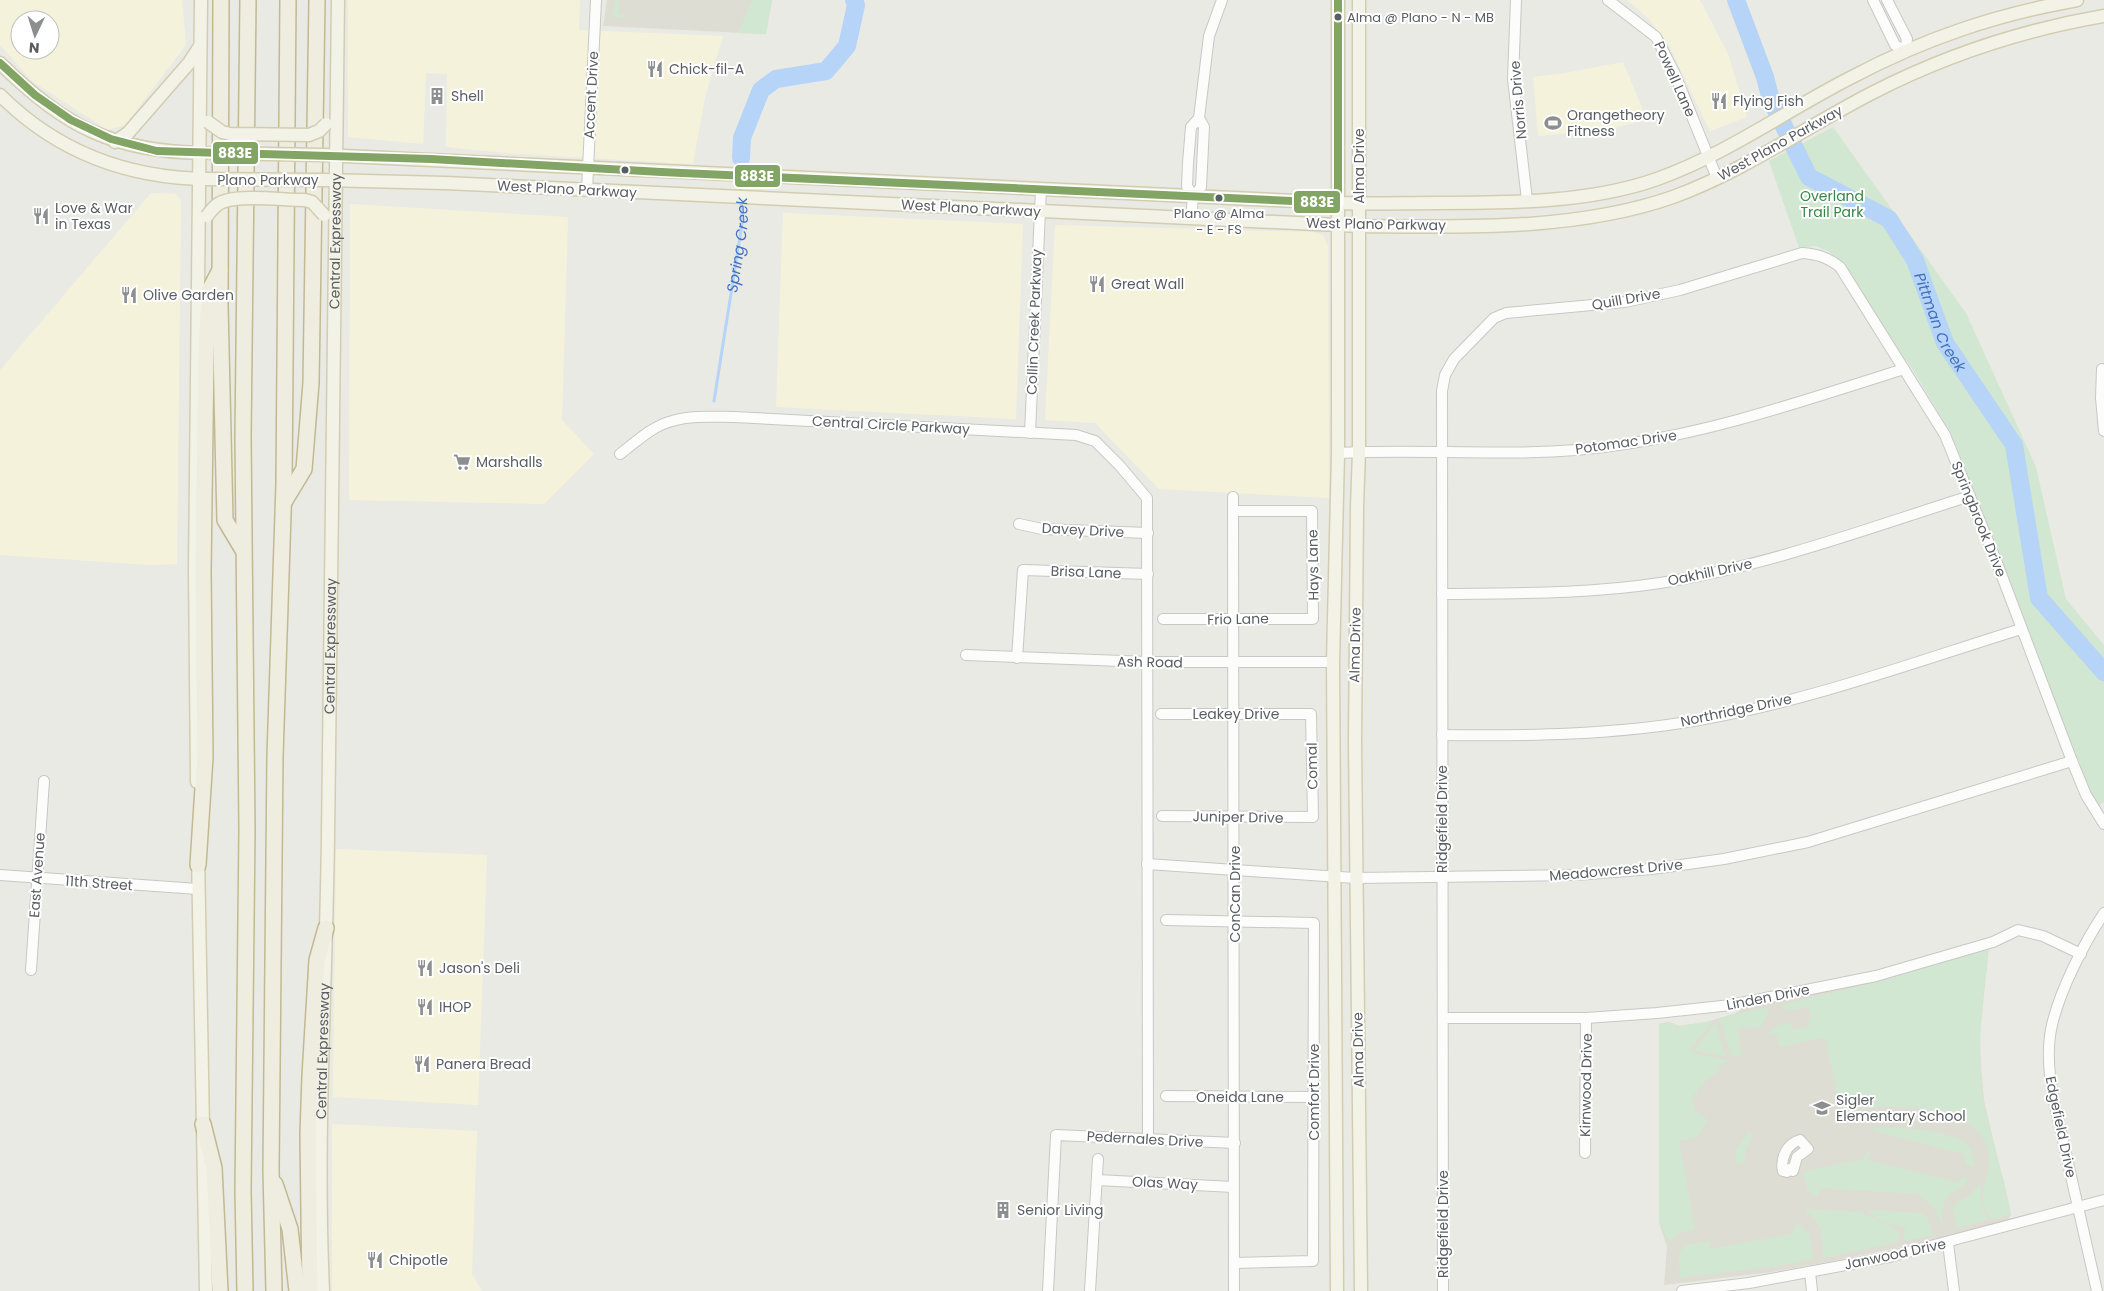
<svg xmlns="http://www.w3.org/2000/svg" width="2104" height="1291" viewBox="0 0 2104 1291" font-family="Poppins,sans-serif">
<rect width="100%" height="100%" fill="#eaeae4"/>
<g fill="#f5f2dc" fill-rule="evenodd">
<path d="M0 0H182L186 45 125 125 108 130 33 82 0 45ZM20 20H50V50H20Z"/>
<path d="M348 0H580L579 30 723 36 705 97 693 164 505 153 446 147 447 74 426 73 423 144 348 137Z"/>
<path d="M1627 0H1700L1728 54 1747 117 1710 131 1667 42 1649 19Z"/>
<path d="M1623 62 1647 120 1608 129 1538 136 1533 77 1565 73Z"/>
<path d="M151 193 175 194 181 200 177 564 150 565 0 555V370Z"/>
<path d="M350 204 568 217 562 420 594 454 544 504 349 500Z"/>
<path d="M783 213 1023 224 1016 419 776 407Z"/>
<path d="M1055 225 1313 232 1323 235 1328 246 1329 498 1159 489 1095 423 1045 420Z"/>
<path d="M336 849 487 855 478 1105 333 1097Z"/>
<path d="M332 1124 477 1131 472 1274 482 1291H332Z"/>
</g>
<g fill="#deddd3">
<path d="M607 0H772L766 34 603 26Z"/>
<path d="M1987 946 1988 955 1980 1034 1981 1067 1984 1100 2011 1215 2008 1220 1897 1248 1833 1261 1772 1272 1664 1285 1667 1246 1659 1223V1024L1670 1022 1679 1026 1706 1022 1736 1013 1745 1007Z"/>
</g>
<g fill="#d1e7d1">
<path d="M615 0H619V14H626V17H613Z"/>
<path d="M752 0H772L766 34 738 33Z"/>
<path d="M1833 127 1966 313 2036 467 2066 599 2104 645V802L2098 806 2091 793 1951 433 1911 367 1866 309 1839 260 1828 251 1815 246 1799 248 1769 161Z"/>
<path d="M1989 950C1983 1000 1975 1052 1984 1103 1991 1140 2005 1177 2011 1215L1992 1219C1972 1203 1991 1178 1989 1157 1984 1098 1881 1105 1840 1111L1826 1040 1823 1038 1779 1047 1777 1034 1766 1036 1778 1025 1791 1023 1793 1030 1809 1027 1808 1019 1811 1018 1809 1007 1785 1011 1781 1005 1871 983 1979 951Z"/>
<path d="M1762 1008H1767L1768 1015 1761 1026 1737 1029 1742 1054 1732 1058 1719 1018C1734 1016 1747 1011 1762 1008Z"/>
<path d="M1713 1021 1691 1048 1694 1054 1728 1060 1718 1067 1719 1070C1706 1081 1701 1084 1691 1100L1695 1103 1693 1109 1708 1120 1698 1137 1679 1141 1695 1229 1679 1233 1669 1242 1659 1223V1024L1667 1022 1678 1026Z"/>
<path d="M1715 1023 1726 1057 1694 1050Z"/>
<path d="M1873 1128C1896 1126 1948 1130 1966 1143 1973 1149 1974 1157 1974 1165L1972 1166 1966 1165 1963 1154 1874 1131Z"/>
<path d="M1749 1131 1753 1136 1745 1153V1163L1737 1164 1735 1151Z"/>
<path d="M1867 1152 1871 1153 1867 1160 1957 1182 1965 1176 1967 1182C1962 1188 1956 1189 1951 1194 1940 1202 1942 1215 1944 1227L1935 1209 1918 1194 1822 1188 1817 1196C1805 1194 1806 1181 1804 1171L1863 1159Z"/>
<path d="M1980 1183 1982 1206 1988 1220 1957 1228 1953 1208 1958 1202 1968 1197Z"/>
<path d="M1807 1209 1860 1212 1898 1230 1899 1242 1824 1258C1821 1240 1825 1222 1805 1212Z"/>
<path d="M1867 1210 1921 1213 1928 1218 1933 1235 1905 1241 1903 1235 1906 1231 1904 1227C1892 1224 1875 1222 1867 1210Z"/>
<path d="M1798 1223 1809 1234 1813 1259 1777 1266 1680 1278 1679 1253 1685 1245 1710 1241 1709 1249 1792 1234 1795 1225Z"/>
</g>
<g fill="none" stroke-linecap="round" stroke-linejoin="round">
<g stroke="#b6d4f7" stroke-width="3">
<path d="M741 158V173"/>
<path d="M741 179V193"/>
<path id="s1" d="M714 401 742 224 741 199"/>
</g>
<g stroke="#b6d4f7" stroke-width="18">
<path id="s2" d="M1736 0 1765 77 1771 100 1809 177 1889 219 1915 260 1945 343 2014 445 2039 598 2104 672"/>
<path d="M741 158 742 138 761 90 776 79 826 71 847 46 856 5 854 0"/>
</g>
<g stroke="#c7c8c6" stroke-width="12">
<g id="minor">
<path d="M1516 0 1513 79 1527 200"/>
<path d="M1608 0 1656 37 1674 72 1717 178"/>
<path d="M1873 0 1895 45 1905 51 1907 39 1887 0"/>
<path d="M1199 118 1204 127 1201 187 1193 197 1187 186 1188 163 1191 127Z"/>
<path d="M1199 118 1209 36 1222 0"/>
<path d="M587 190 596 0"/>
<path d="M1191 218 1193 197"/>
<path d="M2104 370 2102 369 2101 398 2104 431"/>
<path d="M1030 433 1041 189"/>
<path d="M1338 453C1429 448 1521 459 1611 446 1712 433 1808 399 1904 369"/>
<path d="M620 454C636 442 652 426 672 421 692 415 715 417 735 417L1076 435 1095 441 1120 466 1147 498 1148 1140"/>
<path d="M1233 497 1234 1291"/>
<path d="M1019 524 1042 529 1148 533"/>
<path d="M1442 594C1515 593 1588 594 1660 583 1764 567 1869 528 1970 496"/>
<path d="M1163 619H1313L1312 511H1233"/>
<path d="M966 655 1149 662H1333"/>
<path d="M1017 658 1023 570 1148 574"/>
<path d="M1161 714H1311L1313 817 1162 816"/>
<path d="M1442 735C1528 736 1615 735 1699 720 1809 701 1915 662 2021 629"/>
<path d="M1147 864 1355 878 1576 875 1652 869 1724 859 1808 842 2072 761"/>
<path d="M0 875 198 889"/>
<path d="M1166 920 1314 923 1313 1261 1235 1263"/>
<path d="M31 970 44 781"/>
<path d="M1443 1018H1586L1657 1013 1731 1005 1876 976 1993 942 2018 930 2043 936 2081 954"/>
<path d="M1166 1096 1314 1097"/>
<path d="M1800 1140 1808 1149 1797 1157 1793 1171 1790 1169 1787 1172 1783 1171C1780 1159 1787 1143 1800 1140Z"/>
<path d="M1585 1153 1586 1018"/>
<path d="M1097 1180 1233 1187"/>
<path d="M1948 1243 1954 1291"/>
<path d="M1810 1272 1812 1291"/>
<path d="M1048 1291 1056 1135 1235 1143"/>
<path d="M1090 1291 1098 1159"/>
<path d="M1443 1291 1442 391 1445 375 1454 359 1494 318 1506 313 1625 302 1680 290 1802 253C1817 254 1827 257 1840 267L1945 435 1997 563 2072 761 2086 795 2104 824"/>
<path d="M1682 1291 1749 1283 1889 1257 2104 1200"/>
<path d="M2097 1291 2054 1101C2049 1076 2046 1050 2052 1025 2060 990 2084 943 2104 913"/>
</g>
</g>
<g stroke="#d2cdb1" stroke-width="15">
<g id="major">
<path d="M1359 0V452L1357 506 1355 742 1361 1291"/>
<path d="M0 63C64 127 114 152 205 153"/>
<path d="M0 95C57 152 127 178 207 179"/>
<path d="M115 142 128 133 189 63 200 46"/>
<path d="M324 155 1338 203C1371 204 1403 203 1436 203 1507 203 1590 203 1657 179 1727 154 1787 110 1852 77 1926 38 1995 15 2077 0"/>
<path d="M324 180 445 183 1359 226C1461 227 1576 231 1673 197 1744 171 1806 127 1872 93 1946 55 2022 30 2104 16"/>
<path d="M197 782 195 570 201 0"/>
<path d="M198 855 206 1291"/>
<path id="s3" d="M323 1291C316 1140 326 988 328 837 331 558 335 279 338 0"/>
<path d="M1337 1291 1333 662 1338 453V0"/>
</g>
</g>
<g stroke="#c2b991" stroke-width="18">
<g id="highway">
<path d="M221 0 220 306 225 520 243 550"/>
<path d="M284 502 304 469 311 383 317 0"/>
<path d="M198 865 205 757 203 572 206 353 209 291 220 270"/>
<path d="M203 1124 214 1168 220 1291"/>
<path d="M275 1184 290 1229 297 1291"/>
<path d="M245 1291 243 1191 247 830 243 438 248 0"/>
<path d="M274 1291 271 1170 275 756 284 484 288 0"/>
<path d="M310 1291 308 1134 310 1076 317 960 326 928"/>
</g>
</g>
<use href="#minor" stroke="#fcfcfb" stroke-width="10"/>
<use href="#major" stroke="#f2f2e7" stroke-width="12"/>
<use href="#highway" stroke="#eeede0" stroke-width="15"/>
<g stroke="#d2cdb1" stroke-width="15" stroke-linecap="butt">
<g id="major-bridge">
<path d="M208 122 222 132 230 134 309 135 319 131 326 124"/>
<path d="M209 153 324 155"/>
<path d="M208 179 324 180"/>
<path d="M207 216C212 209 217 203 225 201 245 195 283 200 305 200L312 202 324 215"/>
</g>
</g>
<use href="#major-bridge" stroke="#f2f2e7" stroke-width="12"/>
<g stroke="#fff" stroke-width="11">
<path id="bus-1" d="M0 63 35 95 71 120 111 139 157 151 431 159 661 172 1338 203V0"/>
</g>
<use href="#bus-1" stroke="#82a565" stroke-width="8"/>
</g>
<defs>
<g id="restaurant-bare" transform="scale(1.35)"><path d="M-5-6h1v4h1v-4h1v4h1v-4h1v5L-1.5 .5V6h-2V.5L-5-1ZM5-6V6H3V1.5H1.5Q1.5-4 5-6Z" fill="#8c8e90" stroke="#fff" stroke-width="2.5" paint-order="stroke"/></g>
<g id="building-bare" transform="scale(1.35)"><path d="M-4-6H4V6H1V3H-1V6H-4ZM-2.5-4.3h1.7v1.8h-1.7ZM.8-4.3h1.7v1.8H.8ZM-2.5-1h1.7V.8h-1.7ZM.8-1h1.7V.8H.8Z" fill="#8c8e90" stroke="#fff" stroke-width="2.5" paint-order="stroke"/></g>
<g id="stadium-bare" transform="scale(1.35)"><path d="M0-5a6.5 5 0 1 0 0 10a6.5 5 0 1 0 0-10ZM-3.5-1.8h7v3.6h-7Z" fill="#8c8e90" stroke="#fff" stroke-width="2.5" paint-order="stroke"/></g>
<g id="supermarket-bare" transform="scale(1.35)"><path d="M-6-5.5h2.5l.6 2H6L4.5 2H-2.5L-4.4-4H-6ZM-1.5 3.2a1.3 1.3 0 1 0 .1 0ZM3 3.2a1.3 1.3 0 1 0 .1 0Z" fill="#8c8e90" stroke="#fff" stroke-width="2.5" paint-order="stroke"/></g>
<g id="school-bare" transform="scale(1.35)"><path d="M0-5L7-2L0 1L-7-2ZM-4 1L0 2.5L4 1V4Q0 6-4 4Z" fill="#8c8e90" stroke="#fff" stroke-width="2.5" paint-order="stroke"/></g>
</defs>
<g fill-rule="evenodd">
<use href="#restaurant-bare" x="655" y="69"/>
<use href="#building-bare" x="437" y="96"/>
<use href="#restaurant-bare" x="1719" y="101"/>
<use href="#stadium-bare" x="1553" y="123"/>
<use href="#restaurant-bare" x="41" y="216"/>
<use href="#restaurant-bare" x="1097" y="284"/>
<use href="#restaurant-bare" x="129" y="295"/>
<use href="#supermarket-bare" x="462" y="462"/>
<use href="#restaurant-bare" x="425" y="968"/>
<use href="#restaurant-bare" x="425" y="1007"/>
<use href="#restaurant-bare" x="422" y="1064"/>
<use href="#school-bare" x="1822" y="1108"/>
<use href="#building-bare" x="1003" y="1210"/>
<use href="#restaurant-bare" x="375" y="1260"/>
</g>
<g fill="#5a5d62" stroke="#fff" stroke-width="2">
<circle cx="1338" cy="17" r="4.5"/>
<circle cx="625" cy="170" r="4.5"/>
<circle cx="1219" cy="198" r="4.5"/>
</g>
<g text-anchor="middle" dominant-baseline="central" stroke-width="4" stroke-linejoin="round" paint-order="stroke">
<g font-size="13" fill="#5a5d62" stroke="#fff" text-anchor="start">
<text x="1347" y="17">Alma @ Plano - N - MB</text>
<text x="1219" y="213" text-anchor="middle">Plano @ Alma<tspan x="1219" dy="16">- E - FS</tspan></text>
</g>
<g font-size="14" fill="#5a5d62" stroke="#fff" text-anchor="start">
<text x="669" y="69">Chick-fil-A</text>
<text x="451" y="96">Shell</text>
<text x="1733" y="101">Flying Fish</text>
<text x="1567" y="115">Orangetheory<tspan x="1567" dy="16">Fitness</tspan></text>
<text x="55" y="208">Love &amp; War<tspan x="55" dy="16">in Texas</tspan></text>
<text x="1111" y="284">Great Wall</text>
<text x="143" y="295">Olive Garden</text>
<text x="476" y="462">Marshalls</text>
<text x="439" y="968">Jason's Deli</text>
<text x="439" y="1007">IHOP</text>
<text x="436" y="1064">Panera Bread</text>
<text x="1836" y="1100">Sigler<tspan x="1836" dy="16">Elementary School</tspan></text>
<text x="1017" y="1210">Senior Living</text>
<text x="389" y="1260">Chipotle</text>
</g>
<g font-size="14" fill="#5a5d62" stroke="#fff">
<text transform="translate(1675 79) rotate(66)">Powell Lane</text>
<text transform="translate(591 95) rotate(-87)">Accent Drive</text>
<text transform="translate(1518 100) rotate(-95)">Norris Drive</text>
<text transform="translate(1780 143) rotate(-29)">West Plano Parkway</text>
<text transform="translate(1359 166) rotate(-90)">Alma Drive</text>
<text x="268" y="180">Plano Parkway</text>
<text transform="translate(567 189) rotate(3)">West Plano Parkway</text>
<text transform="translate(971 208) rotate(3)">West Plano Parkway</text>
<text transform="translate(1376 224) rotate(1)">West Plano Parkway</text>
<text stroke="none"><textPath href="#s3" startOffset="1050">Central Expressway</textPath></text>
<text transform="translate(1626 299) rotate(-10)">Quill Drive</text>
<text transform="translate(1034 322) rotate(-88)">Collin Creek Parkway</text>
<text transform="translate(891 425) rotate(3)">Central Circle Parkway</text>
<text transform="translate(1626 442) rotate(-8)">Potomac Drive</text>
<text transform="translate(1979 519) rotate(68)">Springbrook Drive</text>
<text transform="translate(1083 530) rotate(3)">Davey Drive</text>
<text transform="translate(1313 565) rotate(-91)">Hays Lane</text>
<text transform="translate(1086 572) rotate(2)">Brisa Lane</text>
<text transform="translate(1710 572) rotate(-12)">Oakhill Drive</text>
<text transform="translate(1238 619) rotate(-1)">Frio Lane</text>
<text transform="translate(1355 645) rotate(-89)">Alma Drive</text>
<text stroke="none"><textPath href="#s3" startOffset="645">Central Expressway</textPath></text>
<text transform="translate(1150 662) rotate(1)">Ash Road</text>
<text transform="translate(1736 710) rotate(-12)">Northridge Drive</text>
<text x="1236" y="714">Leakey Drive</text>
<text transform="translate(1312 766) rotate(-91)">Comal</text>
<text transform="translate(1238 817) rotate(1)">Juniper Drive</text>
<text transform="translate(1442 819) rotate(-90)">Ridgefield Drive</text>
<text transform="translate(1616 870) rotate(-5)">Meadowcrest Drive</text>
<text transform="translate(37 875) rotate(-86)">East Avenue</text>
<text transform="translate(99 883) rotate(4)">11th Street</text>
<text transform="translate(1235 894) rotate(-90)">ConCan Drive</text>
<text transform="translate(1768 997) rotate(-11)">Linden Drive</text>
<text stroke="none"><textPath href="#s3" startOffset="240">Central Expressway</textPath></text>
<text transform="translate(1358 1050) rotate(-91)">Alma Drive</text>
<text transform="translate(1586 1085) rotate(-89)">Kirnwood Drive</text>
<text transform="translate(1314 1092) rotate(-90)">Comfort Drive</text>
<text x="1240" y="1097">Oneida Lane</text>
<text transform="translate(2061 1127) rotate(78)">Edgefield Drive</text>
<text transform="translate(1145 1139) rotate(3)">Pedernales Drive</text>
<text transform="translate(1165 1183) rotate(3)">Olas Way</text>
<text transform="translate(1443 1224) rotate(-90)">Ridgefield Drive</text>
<text transform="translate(1895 1254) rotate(-12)">Janwood Drive</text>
</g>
<g font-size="14" fill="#358643" stroke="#fff">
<text x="1832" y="196">Overland<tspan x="1832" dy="16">Trail Park</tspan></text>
</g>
<g font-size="15" font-style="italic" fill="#4271c2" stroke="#fff">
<text stroke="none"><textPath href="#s1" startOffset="158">Spring Creek</textPath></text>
<text stroke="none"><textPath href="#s2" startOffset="398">Pittman Creek</textPath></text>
</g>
</g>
<g stroke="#fff" stroke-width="2">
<rect x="212" y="141" width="47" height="24" rx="5" fill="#82a565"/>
<rect x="734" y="164" width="47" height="24" rx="5" fill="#82a565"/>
<rect x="1293" y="190" width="48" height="24" rx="5" fill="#82a565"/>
</g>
<g font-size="14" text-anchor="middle" font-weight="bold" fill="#fff">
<text x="235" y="158">883E</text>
<text x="757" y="181">883E</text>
<text x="1317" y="207">883E</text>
</g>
<g transform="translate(35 35) rotate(184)"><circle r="24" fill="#ffffff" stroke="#bdbec0"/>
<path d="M0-4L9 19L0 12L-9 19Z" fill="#8c8e90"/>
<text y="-8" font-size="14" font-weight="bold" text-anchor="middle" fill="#5a5d62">N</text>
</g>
</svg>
